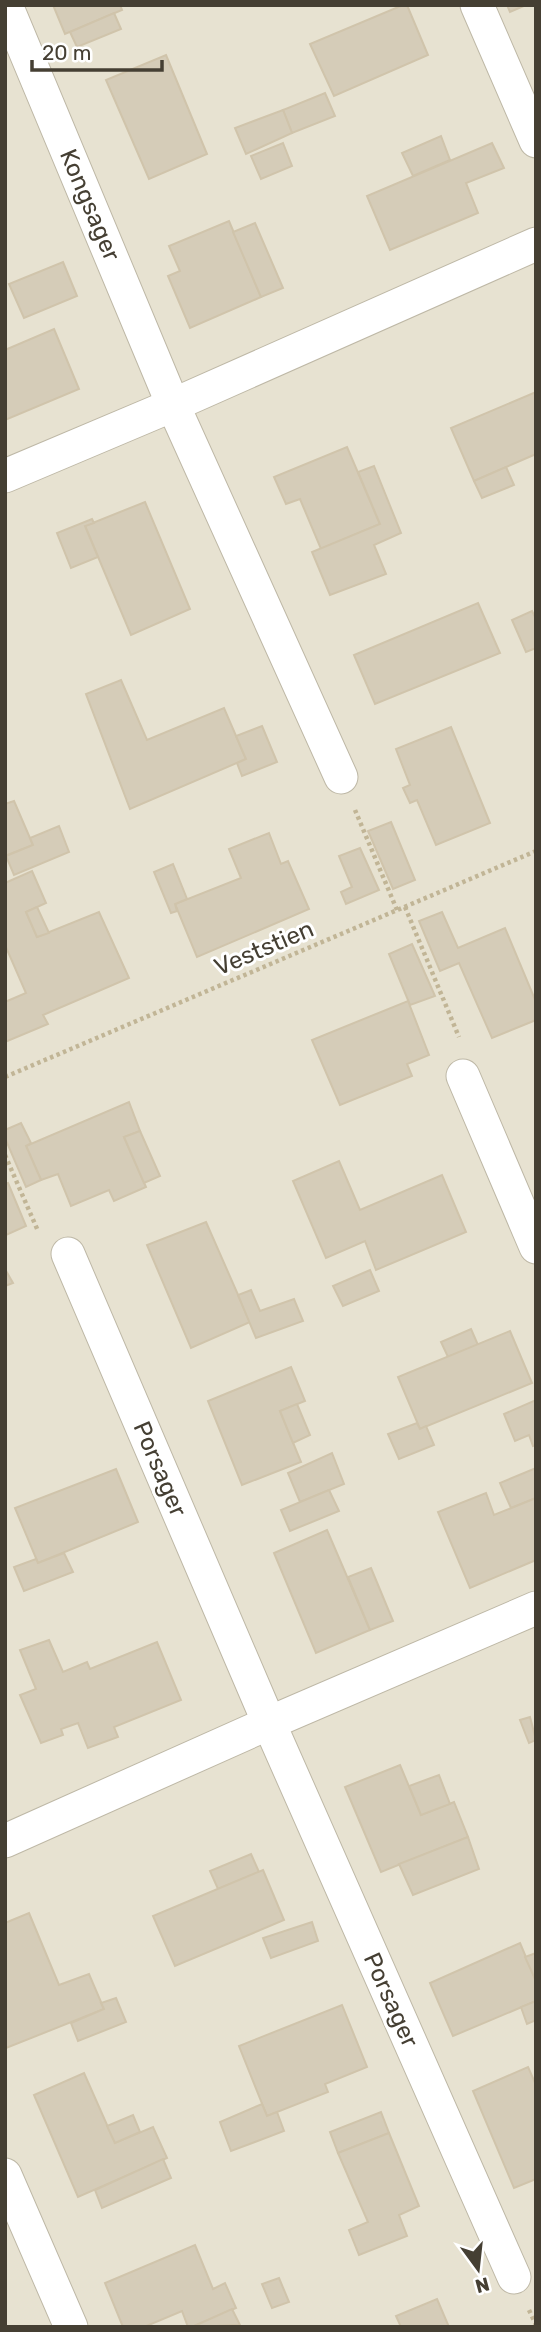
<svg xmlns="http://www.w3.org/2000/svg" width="541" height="2332" viewBox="0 0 541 2332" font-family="Rubik,sans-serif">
<rect width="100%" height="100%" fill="#f3efe3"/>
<rect fill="#e7e2d1" x="5" y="5" width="531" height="2322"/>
<g fill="#d5ccb8" stroke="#d0c4ab" stroke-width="2">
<path d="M53 5H120L122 10 65 34Z"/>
<path d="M403 5H407L428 55 334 96 310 44Z"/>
<path d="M507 5H526L510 12Z"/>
<path d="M114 13 121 29 77 47 70 32Z"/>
<path d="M166 55 207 154 149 179 106 80Z"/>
<path d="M325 93 335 116 292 133 283 110Z"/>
<path d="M283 110 292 133 246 154 235 128Z"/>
<path d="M441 136 450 160 413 176 402 153Z"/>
<path d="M283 143 292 166 261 179 251 156Z"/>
<path d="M492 143 504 168 466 183 478 213 390 250 367 196Z"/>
<path d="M229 221 261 297 190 328 168 276 180 271 169 246Z"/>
<path d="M255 223 283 288 261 297 233 232Z"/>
<path d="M63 262 77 296 24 318 9 284Z"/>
<path d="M54 329 79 389 5 420V350Z"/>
<path d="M536 392V454L474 481 451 428Z"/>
<path d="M347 447 380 524 321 549 300 499 286 504 274 477Z"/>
<path d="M374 466 401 533 374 545 386 574 330 595 312 552 380 524 358 472Z"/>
<path d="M506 467 514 485 482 498 474 481Z"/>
<path d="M145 502 190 609 131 635 85 526Z"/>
<path d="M92 519 94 523 85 526 98 557 71 568 57 533Z"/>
<path d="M478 603 500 653 375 704 354 655Z"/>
<path d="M532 611 536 619V648L526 652 512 620Z"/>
<path d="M121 680 147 740 224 708 246 759 130 809 86 694Z"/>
<path d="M262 726 277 762 242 776 237 763 246 759 236 736Z"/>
<path d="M451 727 490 823 436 845 417 800 410 803 403 788 410 785 396 749Z"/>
<path d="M14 801 33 845 5 856V804Z"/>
<path d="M391 822 415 880 393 889 368 831Z"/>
<path d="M59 826 69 852 14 875 6 856 33 845 30 838Z"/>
<path d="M269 833 281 864 288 861 309 909 197 957 175 904 241 878 229 849Z"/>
<path d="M360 848 379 890 346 904 341 892 352 887 339 856Z"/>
<path d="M173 864 187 899 175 904 177 911 171 913 154 872Z"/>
<path d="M32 871 46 903 26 912 37 937 99 912 129 978 43 1015 48 1024 5 1042V1002L26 993 5 945V883Z"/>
<path d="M37 907 49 933 37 937 26 912Z"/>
<path d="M442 912 458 948 505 928 536 1002V1020L492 1038 459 963 440 971 419 921Z"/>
<path d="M412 944 435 996 410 1005 389 954Z"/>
<path d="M408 1001 429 1055 407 1064 412 1076 340 1105 312 1040Z"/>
<path d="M129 1102 140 1131 124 1137 146 1187 114 1201 109 1190 71 1206 58 1174 41 1180 26 1146Z"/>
<path d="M21 1123 31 1143 26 1146 41 1180 26 1187 5 1138V1130Z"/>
<path d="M140 1131 160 1176 144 1183 124 1137Z"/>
<path d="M339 1161 360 1210 442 1175 466 1232 376 1270 365 1241 326 1258 293 1181Z"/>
<path d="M8 1183 26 1226 6 1235 5 1184Z"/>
<path d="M206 1222 250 1322 191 1348 147 1245Z"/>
<path d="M5 1269 13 1283 5 1286Z"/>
<path d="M370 1270 379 1291 343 1306 333 1286Z"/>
<path d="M251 1290 260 1311 294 1299 303 1321 256 1338 238 1295Z"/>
<path d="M471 1329 478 1345 448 1357 441 1342Z"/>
<path d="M510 1331 532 1383 420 1429 398 1377Z"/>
<path d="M291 1367 305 1401 280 1411 301 1462 242 1485 208 1401Z"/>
<path d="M536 1400V1445L533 1446 529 1435 515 1441 504 1414Z"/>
<path d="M297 1404 310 1435 293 1443 280 1411Z"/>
<path d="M417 1423 420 1429 426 1426 434 1445 399 1459 388 1434Z"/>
<path d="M332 1453 344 1484 300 1502 288 1473Z"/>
<path d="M536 1468V1498L511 1508 500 1483Z"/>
<path d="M116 1469 138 1522 38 1563 15 1508Z"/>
<path d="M329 1490 339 1511 290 1531 281 1510Z"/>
<path d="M486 1493 494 1515 536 1498V1560L470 1588 438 1512Z"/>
<path d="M327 1530 370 1630 316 1653 274 1553Z"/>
<path d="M64 1553 73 1572 24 1591 14 1567 36 1559 38 1563Z"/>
<path d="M371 1568 393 1621 370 1630 348 1577Z"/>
<path d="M49 1640 63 1672 87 1662 90 1669 157 1642 181 1700 114 1727 118 1737 88 1748 78 1723 61 1729 63 1735 41 1743 20 1695 36 1689 20 1650Z"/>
<path d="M530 1717 536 1740 529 1743 520 1720Z"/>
<path d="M400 1765 421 1815 454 1802 468 1837 381 1872 345 1787Z"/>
<path d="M439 1775 450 1804 421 1815 409 1786Z"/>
<path d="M468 1837 479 1869 413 1895 399 1864Z"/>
<path d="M251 1854 259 1872 218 1889 210 1871Z"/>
<path d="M263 1870 284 1920 175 1966 153 1916Z"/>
<path d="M29 1913 59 1985 89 1974 104 2009 6 2048 5 1923Z"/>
<path d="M312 1922 318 1941 271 1958 263 1938Z"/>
<path d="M520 1943 536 1981V2001L453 2036 430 1983Z"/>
<path d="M536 1953V1981L525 1957Z"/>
<path d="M116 1998 126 2022 78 2041 71 2023 104 2009 101 2003Z"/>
<path d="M536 2001V2020L527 2024 521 2007Z"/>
<path d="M342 2005 367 2067 325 2084 328 2092 267 2116 239 2046Z"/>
<path d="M528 2067 536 2085V2179L514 2188 473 2091Z"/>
<path d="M84 2073 115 2143 153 2127 167 2158 78 2197 34 2095Z"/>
<path d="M262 2104 267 2116 277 2112 284 2131 231 2151 220 2122Z"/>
<path d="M381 2112 389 2133 338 2153 330 2132Z"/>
<path d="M133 2115 140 2132 115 2143 107 2126Z"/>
<path d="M389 2133 419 2206 399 2215 407 2236 359 2255 349 2230 368 2222 338 2153Z"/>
<path d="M163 2159 171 2178 102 2208 95 2190Z"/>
<path d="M195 2245 213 2289 225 2283 236 2308 192 2327H188L182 2311 144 2327H123L105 2283Z"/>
<path d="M279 2278 289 2302 272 2308 262 2284Z"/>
<path d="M437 2299 449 2327H401L396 2316Z"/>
<path d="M232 2309 240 2325 192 2327Z"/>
</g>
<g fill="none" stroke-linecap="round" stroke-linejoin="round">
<g stroke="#beb8a6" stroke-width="35">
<g id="minor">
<path d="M6 5 173 405 341 777"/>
<path d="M477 5 536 141"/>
<path d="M5 476 173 405 536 244"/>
<path d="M463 1076 536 1247"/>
<path d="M68 1254 269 1723 514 2277"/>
<path d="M5 1841 269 1723 536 1608"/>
<path d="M5 2175 71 2327"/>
</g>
</g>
<g stroke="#c1b596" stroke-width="4.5" stroke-dasharray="3.5 3.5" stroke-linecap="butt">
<path d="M355 810 397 910"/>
<path d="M405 907 459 1037"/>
<path d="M5 1077 536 851"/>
<path d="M5 1155 38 1231"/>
<path d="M529 2310 536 2325"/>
</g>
<use href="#minor" stroke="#fff" stroke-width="33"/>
</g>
<g text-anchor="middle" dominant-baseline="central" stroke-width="6" stroke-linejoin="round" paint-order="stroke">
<g font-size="24" fill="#453f33" stroke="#fff">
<text transform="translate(90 205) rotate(67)">Kongsager</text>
<text transform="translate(264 948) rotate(-23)">Veststien</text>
<text transform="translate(160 1469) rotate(67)">Porsager</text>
<text transform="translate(391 2000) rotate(66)">Porsager</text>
</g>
</g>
<rect width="541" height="2332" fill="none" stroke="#453f33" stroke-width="14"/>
<g transform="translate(478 2269) rotate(165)" stroke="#ffffff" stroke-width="5" paint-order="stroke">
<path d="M0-5L12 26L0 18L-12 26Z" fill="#453f33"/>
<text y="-10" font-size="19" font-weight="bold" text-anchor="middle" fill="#453f33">N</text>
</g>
<path d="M32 60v10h130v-10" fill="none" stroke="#453f33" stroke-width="3.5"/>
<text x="42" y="60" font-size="21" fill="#453f33" stroke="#ffffff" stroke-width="5" paint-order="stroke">20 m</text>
</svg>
